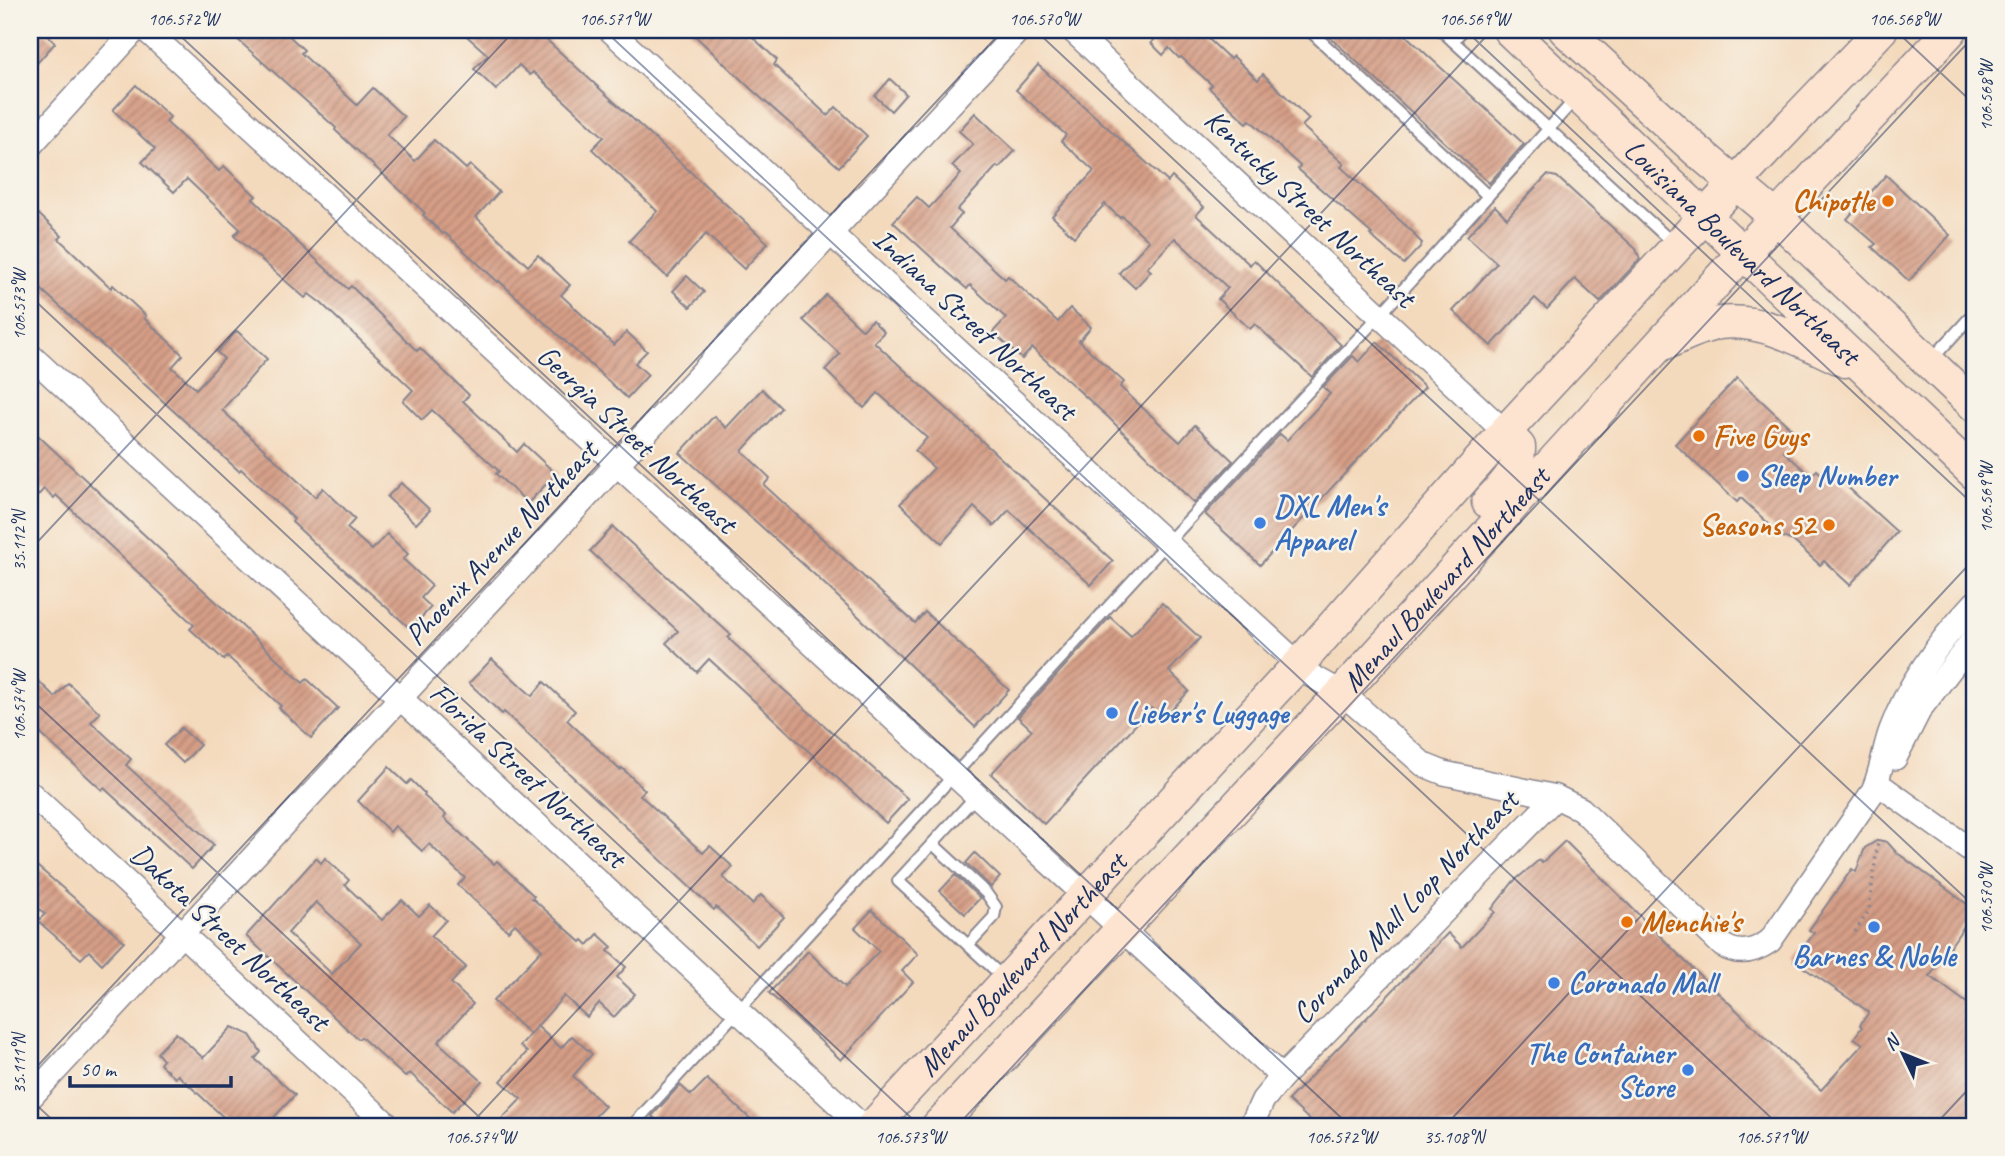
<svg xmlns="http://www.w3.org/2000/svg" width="2005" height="1156" viewBox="0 0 2005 1156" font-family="Caveat,sans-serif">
<defs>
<pattern id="building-hatch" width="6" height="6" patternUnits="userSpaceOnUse" patternTransform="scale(1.75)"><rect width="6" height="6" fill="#d69e86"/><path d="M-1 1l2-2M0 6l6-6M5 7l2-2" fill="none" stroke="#ad8171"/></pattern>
</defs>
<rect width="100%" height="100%" fill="#f7f3e8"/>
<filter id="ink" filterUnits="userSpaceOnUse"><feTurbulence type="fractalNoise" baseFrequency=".0143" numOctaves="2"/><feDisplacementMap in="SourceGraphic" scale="14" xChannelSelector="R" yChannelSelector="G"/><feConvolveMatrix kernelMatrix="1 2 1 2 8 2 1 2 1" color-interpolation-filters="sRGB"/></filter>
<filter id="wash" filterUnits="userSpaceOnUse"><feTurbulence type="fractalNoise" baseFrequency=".00686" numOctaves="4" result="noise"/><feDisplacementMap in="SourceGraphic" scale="28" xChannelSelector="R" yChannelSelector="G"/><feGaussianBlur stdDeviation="1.57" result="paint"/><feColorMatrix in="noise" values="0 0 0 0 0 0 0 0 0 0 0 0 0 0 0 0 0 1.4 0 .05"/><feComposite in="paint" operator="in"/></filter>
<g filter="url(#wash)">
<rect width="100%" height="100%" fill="#f4dabd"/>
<g id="blocks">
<g fill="url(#building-hatch)" fill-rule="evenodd">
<path d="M30 30H41L55 43 30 71Z"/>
<path d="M227 30H283L304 50 301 53 357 105 373 88 404 117 387 135 415 161 434 140 466 169 470 165 499 192 476 217 528 266 538 255 570 285 561 295 614 345 627 332 647 351 635 363 648 375 627 398 499 281 498 282 445 233 443 234 423 215 425 213 335 130 336 128Z"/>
<path d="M460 30H536L768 243 744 269 706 234 667 277 629 241 657 211 592 149 604 137 533 72 530 75 519 65 496 90 474 69 488 55Z"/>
<path d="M689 30H745L777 60 774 65 828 116 836 107 867 136 839 167 751 89Z"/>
<path d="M1149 30H1199L1230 59 1233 56 1258 80 1263 74 1309 119 1302 126 1344 164 1341 167 1415 234 1414 235 1422 243 1420 247 1404 264 1394 256 1370 235 1372 234 1298 169 1300 166 1250 120 1247 123 1209 88 1212 85 1181 57 1179 58 1169 48 1163 55 1151 43 1157 37Z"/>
<path d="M1322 30H1400L1524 144 1489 183Z"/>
<path d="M1038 65 1168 182 1172 177 1204 207 1196 215 1250 265 1254 260 1341 345 1312 377 1255 324 1250 329 1218 299 1228 288 1175 238 1147 268 1151 271 1135 288 1119 273 1149 241 1122 216 1120 218 1105 204 1074 237 1052 216 1094 171 1061 141 1066 135 1016 90Z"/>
<path d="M890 79 906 94 891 111 875 96Z"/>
<path d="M136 85 170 117 166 122 219 171 224 166 256 196 253 199 293 238 348 289 351 286 417 351 420 348 469 395 463 401 517 452 524 444 556 474 528 503 496 474 499 471 432 410 422 420 403 401 413 390 321 303 309 294 305 298 234 236 240 229 187 179 174 192 142 162 155 149 113 110Z"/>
<path d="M975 113 1015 151 999 168 997 166 957 210 962 214 950 228 1005 279 1008 276 1058 322 1070 308 1091 327 1079 341 1124 382 1120 387 1180 442 1195 425 1233 461 1194 503 1108 417 1032 348 1022 359 993 332 1006 318 970 285 967 289 944 269 893 222 917 197 929 208 961 174 952 166 973 144 959 131Z"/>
<path d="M1547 175 1557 177 1636 249 1640 259 1600 302 1575 279 1547 309 1535 298 1491 346 1453 311 1497 263 1467 236 1495 206 1507 218Z"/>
<path d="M1886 175 1950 235 1909 281 1872 247 1876 244 1847 219Z"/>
<path d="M30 206 62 236 59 239 111 288 113 285 146 316 144 318 183 355 172 367 196 389 224 359 217 352 237 331 267 359 222 410 315 497 323 488 355 519 347 528 372 550 387 534 408 554 403 559 432 586 421 598 431 607 411 629 324 552 292 522 294 519 241 469 239 471 30 279Z"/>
<path d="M687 276 704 292 690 307 673 291Z"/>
<path d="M826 295 863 330 872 320 884 332 874 342 1113 561 1091 585 1009 510 994 526 974 507 942 543 900 504 934 468 915 451 927 438 878 393 864 408 825 370 840 354 803 320Z"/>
<path d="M1377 342 1425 387 1260 565 1205 514 1280 434 1287 440 1330 394 1323 387 1353 356 1359 362Z"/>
<path d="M1737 378 1799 436 1784 452 1811 476 1817 470 1824 477 1830 471 1897 532 1850 585 1824 561 1820 565 1791 539 1790 540 1783 537 1741 498 1737 502 1675 444Z"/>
<path d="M762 389 781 408 742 451 770 478 764 485 876 588 915 623 925 612 1009 690 975 727 816 576 680 453 714 416 726 428Z"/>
<path d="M30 428 303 683 307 679 338 708 311 738 279 708 281 706 227 656 224 660 190 629 194 625 56 495 54 498 44 489 30 504Z"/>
<path d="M401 483 430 510 416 524 387 497Z"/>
<path d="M613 527 731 635 728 638 783 689 908 799 886 823 709 659 697 672 666 643 678 631 590 551Z"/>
<path d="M1162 603 1200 638 1169 671 1189 691 1163 719 1151 708 1044 824 991 774 1032 730 1018 717 1110 617 1131 636Z"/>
<path d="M492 659 532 696 544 682 575 711 567 720 620 770 622 768 645 790 640 795 703 853 710 846 733 867 723 877 752 904 761 895 784 917 757 946 716 907 714 910 504 712 502 714 469 683Z"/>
<path d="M30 673 55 697 68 683 100 713 91 722 131 759 126 765 214 845 192 869 104 788 102 790 30 724Z"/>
<path d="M181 728 200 745 183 763 164 745Z"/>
<path d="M389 767 407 784 411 780 425 794 424 796 446 815 444 818 494 864 497 861 534 896 532 898 581 942 583 940 588 945 598 934 612 947 608 951 626 967 617 977 635 994 614 1017 599 1003 587 1017 564 996 530 1034 493 1001 542 950 515 924 508 931 471 897 458 885 465 878 429 844 422 851 395 826 390 832 358 801Z"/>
<path d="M1878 840 1887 842 1896 852 1975 910 1930 976 1975 1009V1126H1316L1288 1100 1448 933 1462 947 1495 912 1492 909 1513 882 1539 860 1542 863 1565 841 1693 969 1821 1090 1863 1044 1854 1038 1862 1027 1860 1025 1869 1012 1794 961 1814 933 1809 930 1852 869 1856 872 1865 848Z"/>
<path d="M975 853 1000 877 991 887 966 863Z"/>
<path d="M316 858 321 863 325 858 349 880 345 885 382 920 402 900 419 916 430 905 446 920 431 936 466 967 451 983 473 1004 438 1042 482 1081 452 1112 410 1073 405 1077 361 1037 358 1039 246 936ZM316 902 361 943 332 974 288 933Z"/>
<path d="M30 860 124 941 102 964 89 951 81 959 38 921 45 914 30 901Z"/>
<path d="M955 875 980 898 965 914 940 891Z"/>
<path d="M872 910 918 954 902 971 913 982 841 1060 769 993 808 951 845 987 879 951 855 928Z"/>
<path d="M537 1026 561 1048 572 1036 592 1054 573 1076 605 1106 586 1126H495L521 1099 501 1081 527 1052 520 1046Z"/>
<path d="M232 1027 250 1035 261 1052 255 1059 295 1095 266 1126H233L178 1075 175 1078 160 1064 163 1060 157 1053 176 1033 203 1058Z"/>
<path d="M707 1079 758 1126H663L652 1116 680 1085 691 1095Z"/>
</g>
</g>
</g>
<g filter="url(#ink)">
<use href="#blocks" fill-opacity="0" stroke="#88848e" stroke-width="2"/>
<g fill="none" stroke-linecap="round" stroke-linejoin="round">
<g stroke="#88848e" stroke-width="14">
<g id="lane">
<path d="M1309 30 1488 196 1577 97"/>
<path d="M1441 30 1675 245"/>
<path d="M1453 41 1463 30"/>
<path d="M1932 359 1975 312"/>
<path d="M976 796 898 881 1005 979"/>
<path d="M933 844 986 893 996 907 994 917 968 945"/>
<path d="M1972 960 1975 955"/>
<path d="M632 1126 1166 544 1380 315 1488 196"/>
</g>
</g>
<g stroke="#88848e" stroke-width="26">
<g id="street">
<path d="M146 30 1282 1077"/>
<path d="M610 30 1310 675 1342 693 1424 765 1444 773 1556 797"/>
<path d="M1072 30 1505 432"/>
<path d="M30 146 135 30"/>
<path d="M30 355 862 1126"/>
<path d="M1895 758 1920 709 1975 637"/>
<path d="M1877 783 1975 853"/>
<path d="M30 793 389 1126"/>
<path d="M30 1098 1019 30"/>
<path d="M1251 1126 1263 1100 1282 1077 1556 797 1581 809 1722 945C1739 956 1754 952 1770 941L1872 793C1882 772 1883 752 1891 730 1909 682 1940 640 1975 603"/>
</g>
</g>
<g stroke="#88848e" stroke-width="35">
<g id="secondary">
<path id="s1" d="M1509 30 1975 474"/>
<path d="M1565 30 1696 150 1777 218 1975 406"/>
<path d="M1663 344C1681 337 1701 326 1720 323 1762 317 1808 344 1845 361"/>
<path d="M1488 502C1504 485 1520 471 1519 447L1505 432"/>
<path id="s2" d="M873 1126 1299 664 1505 432 1755 162 1881 30"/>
<path id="s3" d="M938 1126 1342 693 1744 252 1951 30"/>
</g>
</g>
<path stroke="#88848e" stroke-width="3.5" stroke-dasharray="2 5" stroke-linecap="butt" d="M1855 932 1869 910 1878 840"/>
<use href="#lane" stroke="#fff" stroke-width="10"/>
<use href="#street" stroke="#fff" stroke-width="23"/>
<use href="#secondary" stroke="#fde4d1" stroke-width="32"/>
</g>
</g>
<path fill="none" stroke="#1b2f5e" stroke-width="2" stroke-opacity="0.45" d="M174 30 1350 1126M604 30 1780 1126M1035 30 1975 907M1465 30 1975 506M1895 30 1975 105M30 296 920 1126M30 550 515 30M30 698 489 1126M30 1074 1003 30M30 1099 59 1126M469 1126 1492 30M957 1126 1975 35M1445 1126 1975 558M1934 1126 1975 1082"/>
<g fill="#e8710a" stroke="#f7f3e8" stroke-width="2.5">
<circle cx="1888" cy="201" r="7"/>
<circle cx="1699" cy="436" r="7"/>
<circle cx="1829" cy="525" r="7"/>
<circle cx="1627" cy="922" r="7"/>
</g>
<g fill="#3f7fe0" stroke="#f7f3e8" stroke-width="2.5">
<circle cx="1743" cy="476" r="7"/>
<circle cx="1260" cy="523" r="7"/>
<circle cx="1112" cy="713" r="7"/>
<circle cx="1874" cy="927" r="7"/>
<circle cx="1554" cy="983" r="7"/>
<circle cx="1688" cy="1070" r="7"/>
</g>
<g text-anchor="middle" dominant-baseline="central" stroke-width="5" stroke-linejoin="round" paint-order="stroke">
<g font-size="30" font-weight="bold" fill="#c56008" stroke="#f7f3e8" text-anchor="end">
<text x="1874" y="201">Chipotle</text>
<text x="1713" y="436" text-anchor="start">Five Guys</text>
<text x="1815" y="525">Seasons 52</text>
<text x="1641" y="922" text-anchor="start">Menchie's</text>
</g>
<g font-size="30" fill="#1b2f5e" stroke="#f7f3e8">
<text transform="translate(1310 208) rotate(43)">Kentucky Street Northeast</text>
<text stroke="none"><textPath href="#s1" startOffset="322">Louisiana Boulevard Northeast</textPath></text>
<text transform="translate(975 324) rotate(43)">Indiana Street Northeast</text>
<text transform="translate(637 439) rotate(43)">Georgia Street Northeast</text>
<text transform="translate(501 543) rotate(-47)">Phoenix Avenue Northeast</text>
<text stroke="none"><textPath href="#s3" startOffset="746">Menaul Boulevard Northeast</textPath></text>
<text transform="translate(528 775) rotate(43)">Florida Street Northeast</text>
<text transform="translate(1405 907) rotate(-46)">Coronado Mall Loop Northeast</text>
<text transform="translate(230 937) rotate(43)">Dakota Street Northeast</text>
<text stroke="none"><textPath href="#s2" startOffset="220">Menaul Boulevard Northeast</textPath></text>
</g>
<g font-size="30" font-weight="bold" fill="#366cbe" stroke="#f7f3e8" text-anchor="start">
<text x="1757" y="476">Sleep Number</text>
<text x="1274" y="506">DXL Men's<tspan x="1274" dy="34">Apparel</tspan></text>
<text x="1126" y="713">Lieber's Luggage</text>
<text x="1874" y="956" text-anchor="middle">Barnes &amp; Noble</text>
<text x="1568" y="983">Coronado Mall</text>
<text x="1674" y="1053" text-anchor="end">The Container<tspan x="1674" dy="34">Store</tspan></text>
</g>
</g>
<rect width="2005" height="1156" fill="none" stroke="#f7f3e8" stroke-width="77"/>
<g transform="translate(1903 1054) rotate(313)" stroke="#f7f3e8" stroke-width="5" paint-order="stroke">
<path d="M0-5L12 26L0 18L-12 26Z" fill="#1b2f5e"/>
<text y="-10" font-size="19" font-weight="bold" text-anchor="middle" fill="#1b2f5e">N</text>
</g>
<path d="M70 1076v10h161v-10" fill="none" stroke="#1b2f5e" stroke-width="3.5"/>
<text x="80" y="1076" font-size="21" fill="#1b2f5e" stroke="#f7f3e8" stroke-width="5" paint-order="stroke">50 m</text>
<rect x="38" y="38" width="1928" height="1080" fill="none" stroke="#1b2f5e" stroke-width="2.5"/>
<g font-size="18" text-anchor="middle" fill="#1b2f5e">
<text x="183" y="25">106.572°W</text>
<text x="614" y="25">106.571°W</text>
<text x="1044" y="25">106.570°W</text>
<text x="1474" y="25">106.569°W</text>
<text x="1904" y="25">106.568°W</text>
<text transform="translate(1986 96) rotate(-90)" y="6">106.568°W</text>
<text transform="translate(19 305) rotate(-90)" y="6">106.573°W</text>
<text transform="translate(1986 498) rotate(-90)" y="6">106.569°W</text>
<text transform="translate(19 541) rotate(-90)" y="6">35.112°N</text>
<text transform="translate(19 706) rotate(-90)" y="6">106.574°W</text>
<text transform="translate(1986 899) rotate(-90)" y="6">106.570°W</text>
<text transform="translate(19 1064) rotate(-90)" y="6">35.111°N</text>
<text x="480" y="1143">106.574°W</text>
<text x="910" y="1143">106.573°W</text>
<text x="1341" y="1143">106.572°W</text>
<text x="1454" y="1143">35.108°N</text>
<text x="1771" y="1143">106.571°W</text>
</g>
</svg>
